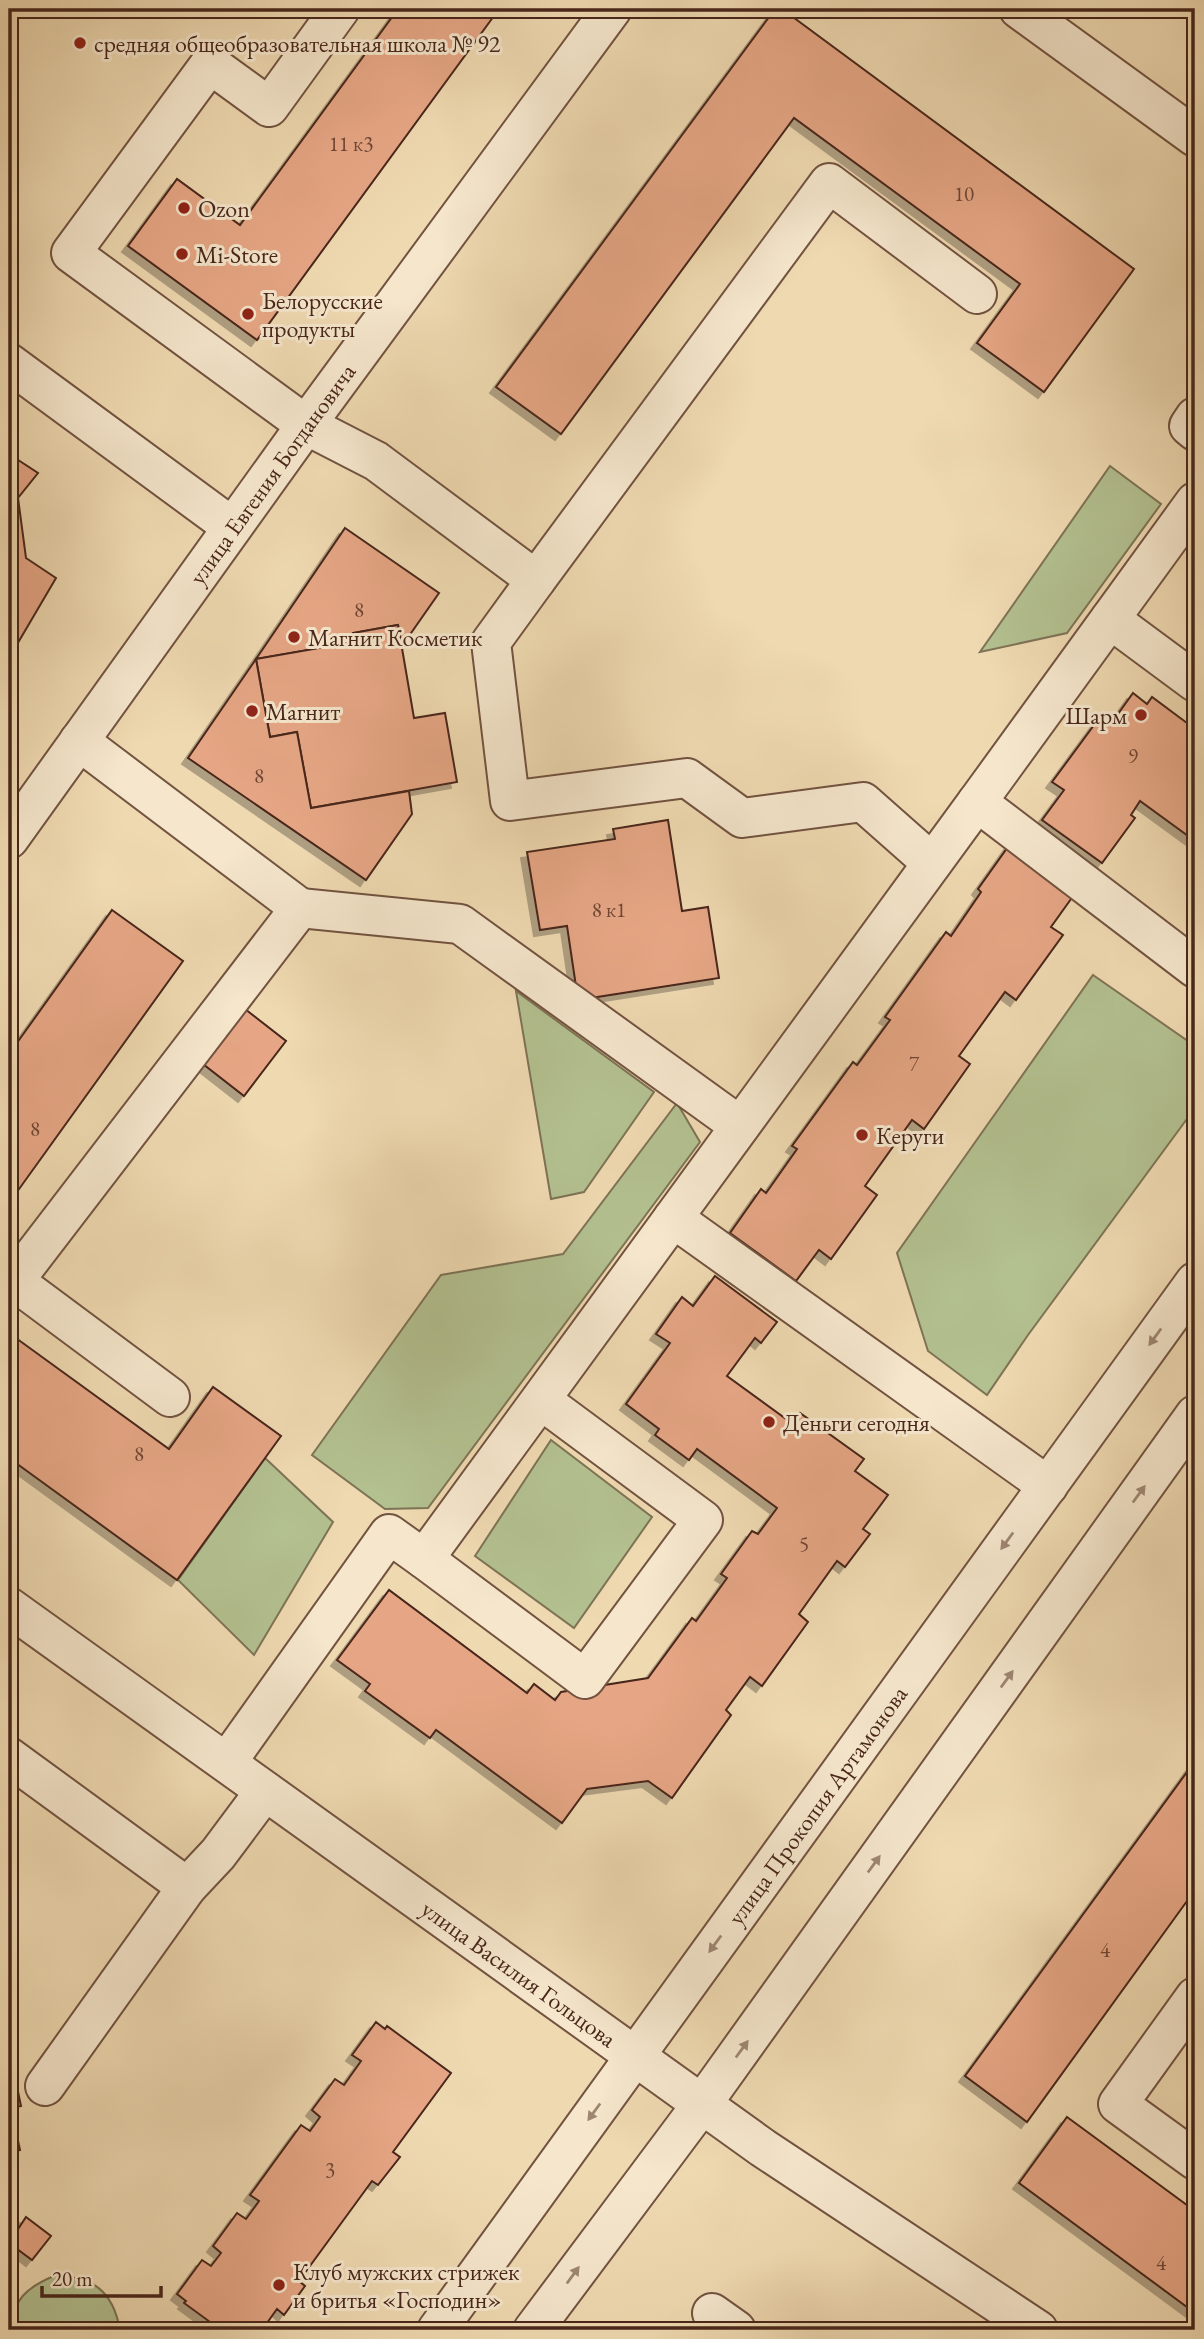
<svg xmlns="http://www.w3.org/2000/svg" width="1204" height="2339" viewBox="0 0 1204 2339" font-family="'EB Garamond',serif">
<defs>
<filter id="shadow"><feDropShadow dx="-6" dy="6" stdDeviation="0" flood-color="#0004"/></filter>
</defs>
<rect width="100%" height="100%" fill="#efd9b1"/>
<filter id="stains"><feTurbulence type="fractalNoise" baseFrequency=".00286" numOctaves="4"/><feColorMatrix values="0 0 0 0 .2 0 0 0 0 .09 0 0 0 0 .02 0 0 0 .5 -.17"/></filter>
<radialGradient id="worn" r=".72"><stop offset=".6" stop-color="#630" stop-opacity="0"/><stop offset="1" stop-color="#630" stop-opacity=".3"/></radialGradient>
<g fill="#b3c090" stroke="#7e7355" stroke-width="2">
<path d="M1110 466 1161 504 1067 633 980 652Z"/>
<path d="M1093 975 1195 1046V1108L1028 1335 987 1395 928 1351 897 1253Z"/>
<path d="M516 991 654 1092 584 1192 551 1199Z"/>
<path d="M677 1103 700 1142 428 1508 385 1509 312 1455 441 1275 563 1254Z"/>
<path d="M551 1440 652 1517 574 1628 475 1556Z"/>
<path d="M265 1458 333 1522 254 1655 178 1580Z"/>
<path d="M54 2276C93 2276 113 2291 120 2330H9C14 2300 25 2288 54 2276Z"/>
</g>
<g fill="#e6a685" stroke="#48261a" stroke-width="2" filter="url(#shadow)">
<path d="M9 9H12L15 34 9 35Z"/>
<path d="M398 9H499L257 340 128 246 177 179 240 225Z"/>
<path d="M775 9H782L1134 269 1044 392 977 343 1020 284 794 118 561 434 496 387Z"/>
<path d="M9 454 38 473 18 498 26 558 56 578 9 658Z"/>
<path d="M345 528 439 593 402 646 398 625 353 633 354 642 256 659Z"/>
<path d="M398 625 414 718 445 713 457 782 311 808 297 732 270 737 256 659 354 642 353 633Z"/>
<path d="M256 659 270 737 297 732 311 808 409 791 412 814 366 880 188 758Z"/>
<path d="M1133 693 1147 704 1152 697 1195 729V841L1140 801 1131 815 1135 818 1102 863 1042 820 1064 790 1052 782 1100 717 1110 725Z"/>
<path d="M668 820 682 911 708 907 719 978 578 1000 567 926 540 930 527 852 615 839 613 829Z"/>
<path d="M1010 844 1076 892 1051 927 1063 935 1016 1000 1005 992 959 1056 970 1064 924 1129 912 1120 865 1186 877 1195 831 1259 819 1250 796 1281 730 1233 761 1189 766 1193 797 1149 792 1146 853 1062 857 1065 890 1020 885 1017 946 932 951 936 981 892 978 889Z"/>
<path d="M112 910 183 961 9 1203V1054Z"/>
<path d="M245 1009 286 1041 244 1096 203 1064Z"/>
<path d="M715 1276 777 1322 761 1343 755 1338 727 1376 793 1424 800 1413 864 1459 855 1471 888 1495 863 1529 870 1534 845 1567 837 1561 799 1614 808 1622 762 1686 750 1677 726 1710 731 1715 672 1798 648 1781 587 1789 562 1823 436 1730 430 1738 365 1691 370 1684 337 1660 389 1590 527 1693 534 1684 555 1700 561 1692 648 1678 692 1618 696 1621 727 1578 721 1574 752 1531 758 1534 777 1508 697 1449 689 1460 655 1435 659 1429 626 1404 670 1343 656 1334 682 1297 693 1306Z"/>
<path d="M9 1333 169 1449 213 1387 281 1436 177 1580 9 1458Z"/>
<path d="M1195 1761V1890L1027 2122 965 2076Z"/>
<path d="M376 2022 385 2029 387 2026 451 2073 393 2152 400 2157 378 2185 372 2181 299 2281 305 2286 284 2315 277 2309 262 2330H221L184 2303 186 2301 177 2294 202 2260 211 2266 221 2253 213 2246 237 2213 246 2219 259 2201 250 2195 301 2125 310 2131 320 2117 312 2110 335 2079 344 2085 361 2061 352 2055Z"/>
<path d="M13 2068 21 2106 11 2108 20 2150 9 2153V2069Z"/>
<path d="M1067 2117 1195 2211V2313L1019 2183Z"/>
<path d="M26 2217 51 2236 32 2260 9 2243Z"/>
</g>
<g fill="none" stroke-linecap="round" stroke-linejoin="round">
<g stroke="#725340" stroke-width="42">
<g id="minor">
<path d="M340 9 269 107 210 64 71 253 306 425 376 461 536 580 491 642 510 801 687 778 742 818 863 802 932 863"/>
<path d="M1019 9 1195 137"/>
<path d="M9 363 232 527"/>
<path d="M1195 417 1189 426 1195 431"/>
<path d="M1195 502 977 802 1195 968"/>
<path d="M536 580 829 183 977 294"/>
<path d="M1110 619 1195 682"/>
<path d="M79 741 300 908 14 1281 170 1397"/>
<path id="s1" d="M9 839 306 425 612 9"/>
<path d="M300 908 460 924 740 1126"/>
<path d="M673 1218 1048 1486"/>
<path d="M424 1559 585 1679 703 1520 541 1400"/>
<path id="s2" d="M9 1607 763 2148 1038 2330"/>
<path d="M9 1757 187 1887"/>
<path d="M227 1762 389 1534 424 1559 977 802"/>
<path d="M1195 1997 1118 2104 1195 2160"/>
<path d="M45 2086 187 1887 218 1854 265 1791"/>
<path d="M712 2313 736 2330"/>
<path id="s3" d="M437 2330 1195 1282"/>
<path d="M533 2330 702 2104 1195 1415"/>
</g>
</g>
<use href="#minor" stroke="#f5e6cc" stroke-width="38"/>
</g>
<defs><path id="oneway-solid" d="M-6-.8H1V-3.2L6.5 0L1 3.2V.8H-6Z" transform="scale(1.75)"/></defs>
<g fill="#9e8673">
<use href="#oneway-solid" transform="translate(1155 1337) rotate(126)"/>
<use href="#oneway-solid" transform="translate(1139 1494) rotate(-54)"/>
<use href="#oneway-solid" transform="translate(1007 1541) rotate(126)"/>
<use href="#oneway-solid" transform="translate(1007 1679) rotate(-54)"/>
<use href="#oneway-solid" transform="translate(874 1864) rotate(-54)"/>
<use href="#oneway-solid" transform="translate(715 1944) rotate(126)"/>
<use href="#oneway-solid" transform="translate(742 2049) rotate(-54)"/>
<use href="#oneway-solid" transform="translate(594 2112) rotate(126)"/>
<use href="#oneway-solid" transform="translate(573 2275) rotate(-54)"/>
</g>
<g fill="#8f2418" stroke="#f5e6cc" stroke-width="2.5">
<circle cx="80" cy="43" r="7"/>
<circle cx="184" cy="208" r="7"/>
<circle cx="182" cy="254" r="7"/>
<circle cx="248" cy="314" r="7"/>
<circle cx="294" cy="637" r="7"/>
<circle cx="252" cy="711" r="7"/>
<circle cx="1141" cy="715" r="7"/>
<circle cx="862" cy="1135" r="7"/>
<circle cx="769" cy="1422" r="7"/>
<circle cx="279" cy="2285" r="7"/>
</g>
<g text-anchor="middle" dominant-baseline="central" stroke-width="6" stroke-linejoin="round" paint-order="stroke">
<g font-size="21" fill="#704635">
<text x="351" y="143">11 к3</text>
<text x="964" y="193">10</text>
<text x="359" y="609">8</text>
<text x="1133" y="755">9</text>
<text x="259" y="775">8</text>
<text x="609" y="909">8 к1</text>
<text x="914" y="1063">7</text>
<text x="35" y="1128">8</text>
<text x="139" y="1453">8</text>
<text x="804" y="1543">5</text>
<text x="1105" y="1949">4</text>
<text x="330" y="2169">3</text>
<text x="1161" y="2262">4</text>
</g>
<g font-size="24" fill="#48261a" stroke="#f5e6cc" text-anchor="start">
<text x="94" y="43">средняя общеобразовательная школа № 92</text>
<text x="198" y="208">Ozon</text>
<text x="196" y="254">Mi-Store</text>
<text x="262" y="300">Белорусские<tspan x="262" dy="28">продукты</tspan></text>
<text x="308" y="637">Магнит Косметик</text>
<text x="266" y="711">Магнит</text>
<text x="1127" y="715" text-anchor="end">Шарм</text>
<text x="876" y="1135">Керуги</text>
<text x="783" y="1422">Деньги сегодня</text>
<text x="293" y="2271">Клуб мужских стрижек<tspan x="293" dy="28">и бритья «Господин»</tspan></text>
</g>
<g font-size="24" fill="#48261a" stroke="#f5e6cc">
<text stroke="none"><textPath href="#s1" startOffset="450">улица Евгения Богдановича</textPath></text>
<text stroke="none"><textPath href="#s3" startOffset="648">улица Прокопия Артамонова</textPath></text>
<text stroke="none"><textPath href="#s2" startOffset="628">улица Василия Гольцова</textPath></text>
</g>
</g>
<rect width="1204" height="2339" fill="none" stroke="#efd9b1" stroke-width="35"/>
<rect x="10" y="10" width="1183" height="2318" fill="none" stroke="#48261a" stroke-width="3.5"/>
<rect x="18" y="18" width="1169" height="2304" fill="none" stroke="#48261a" stroke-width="2"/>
<path d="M42 2286v10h119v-10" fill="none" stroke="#48261a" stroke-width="3.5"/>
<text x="52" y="2286" font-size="21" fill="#48261a" stroke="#f5e6cc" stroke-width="5" paint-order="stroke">20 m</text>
<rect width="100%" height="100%" filter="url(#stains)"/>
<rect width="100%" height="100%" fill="url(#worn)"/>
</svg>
